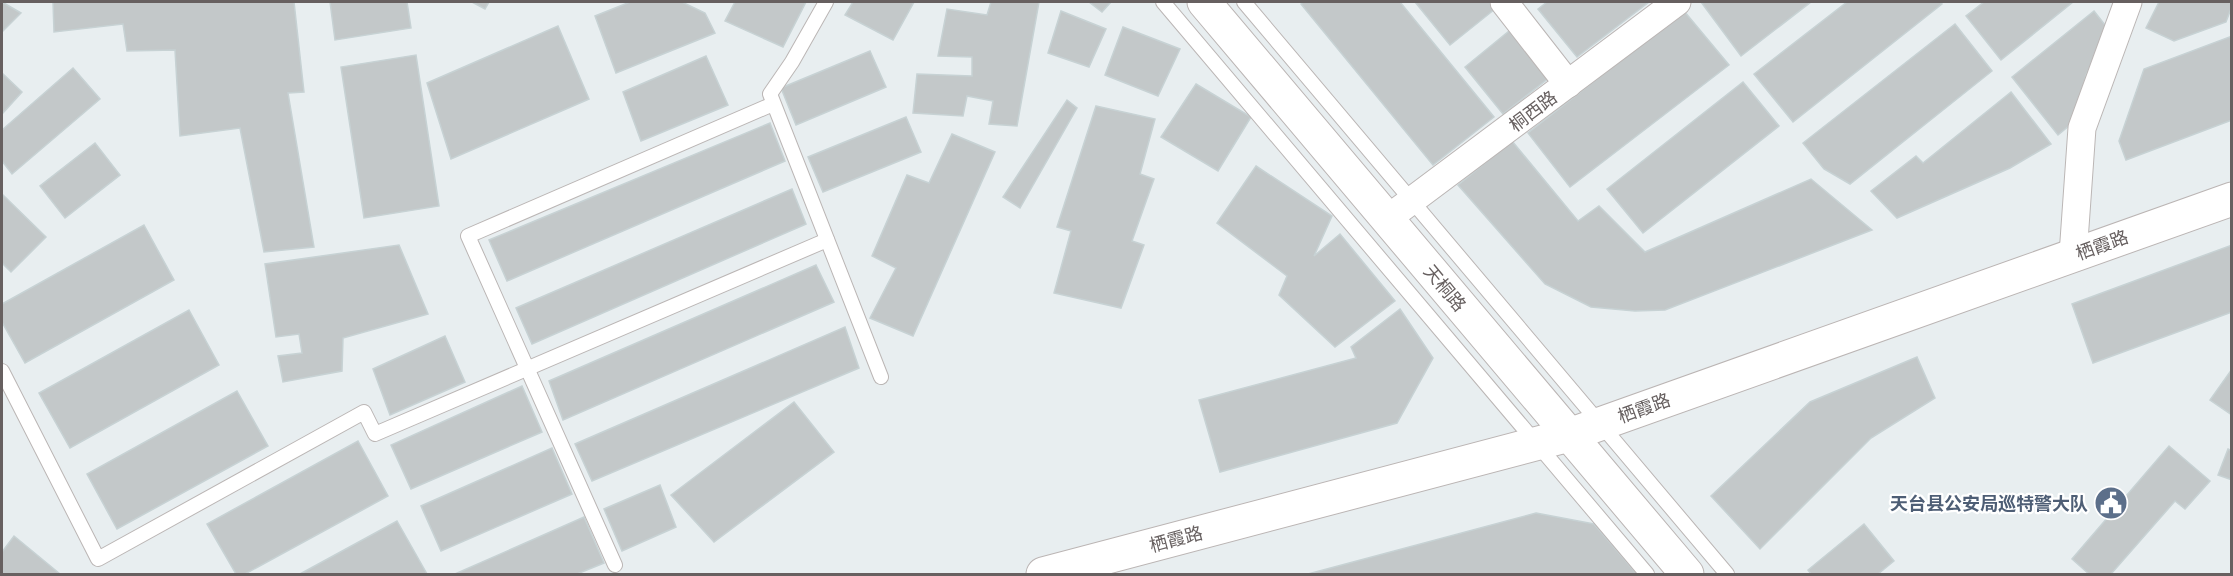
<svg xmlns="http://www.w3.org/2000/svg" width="2233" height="576" viewBox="0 0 2233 576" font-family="'Asap Condensed','Noto Sans SC',sans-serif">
<rect width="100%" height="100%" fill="#e8eef0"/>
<g fill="#c3c8c9" stroke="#c7d2d4" stroke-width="1.5">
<path d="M2 2 21 13 2 32Z"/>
<path d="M53 2H294L304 92 288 93 314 247 264 252 240 128 180 136 175 50 127 51 123 24 54 32Z"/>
<path d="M330 2H407L411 28 335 40Z"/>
<path d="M472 2H489L485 9Z"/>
<path d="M630 2H682L705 13 715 33 616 73 595 16Z"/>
<path d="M735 2H806L783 47 725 21Z"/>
<path d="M853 2H914L893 40 845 15Z"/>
<path d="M991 2H1039L1017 126 989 124 993 101 967 96 963 116 913 113 917 74 972 76V57L938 56 947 9 987 15Z"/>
<path d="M1089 2H1111L1102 12Z"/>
<path d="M1303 2H1400L1494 117 1433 165 1301 4Z"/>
<path d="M1415 2H1489L1495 9 1450 45Z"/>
<path d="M1547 2H1649L1577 57 1538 9Z"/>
<path d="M1701 2H1811L1741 56Z"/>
<path d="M1847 2H1940L1942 4 1793 122 1754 74Z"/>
<path d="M1984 2H2073L2001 60 1966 16Z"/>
<path d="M2159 2H2232V6L2226 22 2174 41 2146 28Z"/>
<path d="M1061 11 1106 29 1089 67 1048 53Z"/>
<path d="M1684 11 1729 65 1570 187 1528 133Z"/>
<path d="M2094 11 2109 30 2086 75 2076 120 2058 135 2012 77Z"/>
<path d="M1955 24 1992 71 1850 184 1824 169 1803 143Z"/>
<path d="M558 26 589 99 451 159 427 83Z"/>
<path d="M1123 27 1180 49 1158 96 1105 75Z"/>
<path d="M1509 31 1549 78 1503 114 1465 67Z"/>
<path d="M2232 36V120L2126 160 2119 141 2144 69Z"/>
<path d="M870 51 886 87 796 125 781 88Z"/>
<path d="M416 55 439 206 364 218 341 67Z"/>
<path d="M706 56 728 105 641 141 623 92Z"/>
<path d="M73 68 100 99 12 174 2 161V130Z"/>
<path d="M2 73 22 92 2 114Z"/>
<path d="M1743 82 1779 126 1643 233 1607 189Z"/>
<path d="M1196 84 1251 117 1218 171 1161 137Z"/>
<path d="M2011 92 2051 144 2010 168 1897 218 1871 191 1916 156 1923 163Z"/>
<path d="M1067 100 1077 108 1020 208 1003 197Z"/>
<path d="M1096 106 1155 119 1140 174 1154 179 1132 241 1144 245 1121 308 1054 293 1071 231 1057 227Z"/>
<path d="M906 117 921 152 823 192 808 157Z"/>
<path d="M770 123 785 161 507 281 489 240Z"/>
<path d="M952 134 995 152 913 336 870 318 896 268 872 256 907 175 929 183Z"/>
<path d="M1512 141 1578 221 1599 206 1645 252 1811 179 1872 230 1665 310 1635 311 1591 307 1545 284 1458 185Z"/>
<path d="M95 143 120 175 65 218 40 186Z"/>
<path d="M1256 166 1332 216 1314 256 1340 234 1395 301 1335 347 1279 295 1287 276 1217 223Z"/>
<path d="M792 189 806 224 532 344 516 308Z"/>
<path d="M2 194 46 237 11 272 2 263Z"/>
<path d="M144 225 174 280 25 363 2 322V304Z"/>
<path d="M399 245 428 314 343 338 342 371 283 382 278 356 302 353 299 334 276 337 265 264Z"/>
<path d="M2232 245V312L2093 363 2072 304Z"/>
<path d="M816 265 834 302 563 420 549 381Z"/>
<path d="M1400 309 1433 358 1397 423 1220 472 1199 400 1356 358 1351 347Z"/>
<path d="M189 310 219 365 70 448 39 393Z"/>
<path d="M845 327 859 368 592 481 575 444Z"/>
<path d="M445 336 465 382 390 415 373 369Z"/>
<path d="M1917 357 1935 398 1871 438 1760 549 1711 496 1810 402Z"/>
<path d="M2232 369V415L2210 400Z"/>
<path d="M522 386 542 432 411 489 391 445Z"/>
<path d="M237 391 268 446 117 529 87 474Z"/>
<path d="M794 402 834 452 714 542 671 495Z"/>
<path d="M358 441 388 496 245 574H236L207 524Z"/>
<path d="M2169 446 2210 481 2185 509 2175 501 2111 574H2089L2072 559Z"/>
<path d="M552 448 572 494 441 551 421 506Z"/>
<path d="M2228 449 2232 451V480L2218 475Z"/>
<path d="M660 485 676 527 622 551 604 509Z"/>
<path d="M1536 513 1594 524 1637 574H1308Z"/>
<path d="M584 517 604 563 577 574H455Z"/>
<path d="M397 521 427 574H300Z"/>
<path d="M1864 524 1894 561 1878 574H1811L1808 570Z"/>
<path d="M14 536 60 574H2V552Z"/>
</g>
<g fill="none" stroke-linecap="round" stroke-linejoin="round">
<g stroke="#bbb6b5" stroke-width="16">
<g id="lane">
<path d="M826 2 792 62 770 94 881 377"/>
<path d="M1163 2 1647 574"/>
<path d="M1244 2 1727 574"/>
<path d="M2 371 98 559 364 412 375 434 827 240"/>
<path d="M615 565 468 236 773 104"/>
</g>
</g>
<g stroke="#bbb6b5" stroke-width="29">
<g id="street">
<path d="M1504 2 1568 84"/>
<path d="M1387 219 1677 2"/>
<path d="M2073 255 2082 128 2128 2"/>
</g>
</g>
<g stroke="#bbb5b4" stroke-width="35">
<g id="secondary">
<path d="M1204 2 1687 574"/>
<path d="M1043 574 1569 435 2232 199"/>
</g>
</g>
<use href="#lane" stroke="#fff" stroke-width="14"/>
<use href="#street" stroke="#fff" stroke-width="27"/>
<use href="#secondary" stroke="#fff" stroke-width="33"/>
</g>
<defs>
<g id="civic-disc" transform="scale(1.725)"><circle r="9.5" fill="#5c6f8a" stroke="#fff"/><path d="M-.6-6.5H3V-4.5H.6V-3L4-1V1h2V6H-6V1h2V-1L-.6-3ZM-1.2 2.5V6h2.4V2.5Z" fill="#fff"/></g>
</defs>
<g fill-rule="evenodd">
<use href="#civic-disc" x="2111" y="503"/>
</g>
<g text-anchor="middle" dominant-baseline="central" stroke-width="4.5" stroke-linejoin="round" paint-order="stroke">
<g font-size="18" fill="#676060" stroke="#fff">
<text transform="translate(1533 111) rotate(-37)">桐西路</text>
<text transform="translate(2102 245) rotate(-20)">栖霞路</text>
<text transform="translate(1445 288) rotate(50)">天桐路</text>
<text transform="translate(1644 408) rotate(-20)">栖霞路</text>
<text transform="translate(1176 539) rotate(-15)">栖霞路</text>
</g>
<g font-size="18" font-weight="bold" fill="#4e5e75" stroke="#fff" text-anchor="end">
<text x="2088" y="503">天台县公安局巡特警大队</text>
</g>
</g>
<rect width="2233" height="576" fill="none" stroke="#676060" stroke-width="6"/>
</svg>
